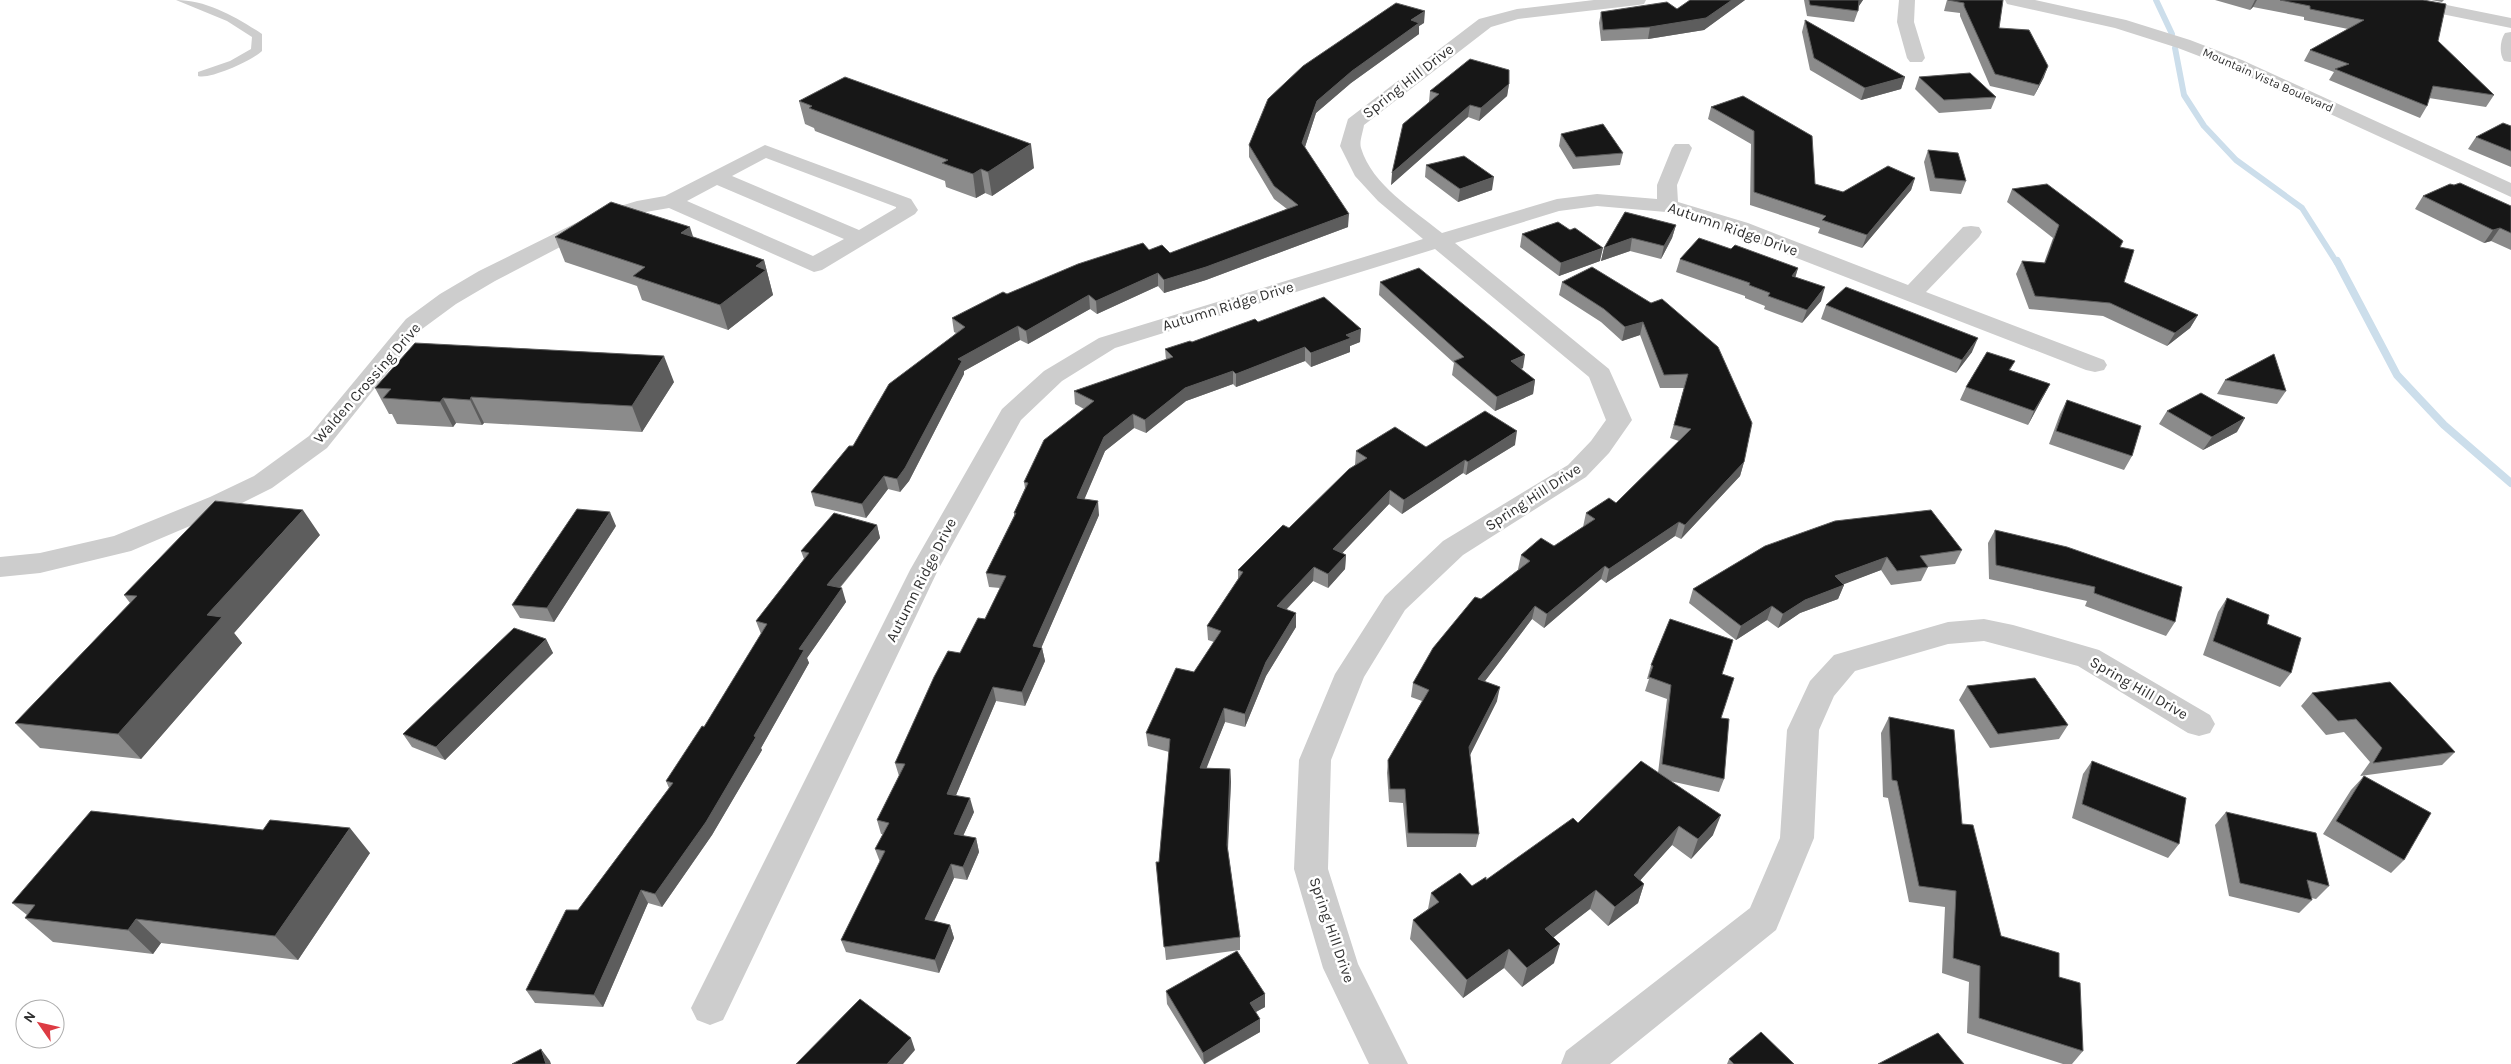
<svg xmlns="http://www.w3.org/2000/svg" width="2511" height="1064" viewBox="0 0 2511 1064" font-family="Karla,sans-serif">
<rect width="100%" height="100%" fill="#fff"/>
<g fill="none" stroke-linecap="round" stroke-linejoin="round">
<!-- stream-far1 -->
<path stroke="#ccdeeb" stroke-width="6" d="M2156,0L2172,34
M2175,48L2184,95L2204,126L2236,160L2302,208L2337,263"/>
<!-- stream -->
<path stroke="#ccdeeb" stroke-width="8" d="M2337,261L2397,375L2444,425L2511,483"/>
<!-- lane -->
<path fill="#cdcdcd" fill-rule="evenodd" d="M176,0C207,0 236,17 262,34V51C253,60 210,80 198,76V72L230,61L251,49L252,37L227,21Z"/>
<!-- street -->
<path fill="#cdcdcd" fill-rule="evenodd" d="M1594,0H1646L1644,4L1638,5L1518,19L1491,27L1364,125C1363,132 1359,142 1361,148C1372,185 1414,210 1442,233L1557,199L1597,194L1657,199V185L1672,148L1675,144H1689L1692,148L1677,185L1678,202L1748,223L1908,285L1963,227L1971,226L1979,227L1982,232L1979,237L1926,292L2104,360L2107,365L2104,370L2095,372L2086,370L1732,233L1666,212L1597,206L1559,211L1455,243L1609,369L1632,420L1609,453L1586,477L1463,555L1405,610L1364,677L1331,760L1328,869L1358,964L1408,1064H1369L1323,968L1294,869L1299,760L1335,674L1385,596L1443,541L1568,465L1591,441L1606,420L1589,377L1435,249L1115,348L1062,381L1021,420L938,570L723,1020L710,1025L697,1020L691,1008L910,570L1002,409L1044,371L1099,338L1423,239L1378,201L1355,176L1340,146L1348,119L1479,19L1517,9Z
M1899,0H1915L1914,22L1925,58L1922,62H1910L1907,58L1897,22Z
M2005,0H2035L2126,20L2190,40L2242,60L2511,183V197L2230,68L2178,48L2115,28L2007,4Z
M2389,0H2422L2511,18V28L2397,5L2391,4Z
M2511,32V62H2510L2504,61C2499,54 2500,40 2505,33Z
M765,145L911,199L918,210L915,214L822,270L814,272L669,208L640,213L608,222L495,281L456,304L422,329L327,448L272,488L230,509L131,551L40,573L0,577V557L40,553L114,536L210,497L254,476L309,436L406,319L440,294L479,271L594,214L637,201L665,196ZM766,158L896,207V208L859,230L732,176ZM717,185L844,239L813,256L687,201Z
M1984,619L2013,625L2099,650L2210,715L2215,724L2210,733L2199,736L2188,733L2078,666L1984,641L1948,644L1855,671L1834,696L1819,730L1814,838L1776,930L1610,1064H1561L1566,1051L1750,908L1780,838L1787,730L1810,681L1834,655L1948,622Z"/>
</g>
<!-- wall -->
<path fill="#8b8b8b" d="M1745,0L1704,30L1648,39L1601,41L1599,23L1601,12L1677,9Z
M1804,0H1863L1858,7V11L1854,22L1807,16Z
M1947,0H2003L1999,28L2044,77L2034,96L1990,86L1960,16V13L1944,11Z
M2215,0H2423L2438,41L2494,95L2486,107L2429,98L2427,106L2420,118L2329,80L2334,72L2304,61L2310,50L2348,29L2304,20V17L2253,7L2250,10Z
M2431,0H2444L2442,2Z
M1805,20L1905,77L1901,89L1861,100L1810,70L1802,32Z
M1424,23L1419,26V34L1351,83L1316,113L1305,147L1348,227L1206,280L1164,293L1158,286L1097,314L1090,309L1028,344L1020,340L964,371V374L909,481L900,492L888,489L866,518L815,506L811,492L956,333L954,332L952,318L1007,294L1149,250L1170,253L1287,209L1274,199L1249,157V145L1303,66Z
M1919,77L1996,97L1991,109L1939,113L1915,89Z
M1509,84L1507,96L1479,121L1468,117L1391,185L1429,102L1430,91Z
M1743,96L1815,184L1843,192L1915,178L1911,190L1862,248L1818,233L1820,228L1750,205L1751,144L1708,119L1711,107Z
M799,101L1034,168L992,196L985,193L976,198L946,187L945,181L815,131L814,128L805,124Z
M2511,126V167L2468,149L2476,137Z
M1561,134L1623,153L1620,165L1573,169L1559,146Z
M1928,150L1966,181L1961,194L1930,191L1924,162Z
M1426,165L1492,190L1458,202L1425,177Z
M2012,189L2120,247L2124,282L2198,315L2190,328L2167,346L2103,316L2029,309L2016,274L2022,261L2044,263L2053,238L2007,202Z
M2423,196L2511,206V250L2491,241L2484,243L2415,209Z
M1625,212L1676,225L1672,238L1661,259L1630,251L1601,261L1604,248Z
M1522,234L1600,261L1559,276L1520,247Z
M555,237H693L764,260L773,295L728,330L642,300L637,286L565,262Z
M1731,249L1798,268L1795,277L1821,301L1802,323L1764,309L1765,306L1745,298V296L1676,272L1680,259Z
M1380,282L1523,368L1521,369L1535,380L1533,394L1495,411L1452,375L1454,363L1379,295Z
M1562,282L1651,303L1744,462L1740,476L1681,539L1675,536L1606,583L1601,579L1544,628L1532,619L1484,682L1497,701L1470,755L1479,834L1476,847H1407L1403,803L1389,802L1387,773L1388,760L1422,701L1411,697L1413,683L1481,599L1519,569H1518L1521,555L1554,546L1583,527L1586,513L1616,503L1679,441L1670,438L1684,388H1660L1640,335L1622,341L1601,322L1559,295Z
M1826,305L1972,352L1956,373L1821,319Z
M1258,322L1360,342L1350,346V352L1311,367L1305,361L1236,387L1233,384L1186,401L1146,433L1134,428L1105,451L1084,499L1099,515L1041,648H1042L1045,661L1025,706L996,701L956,795L974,812L963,836L976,838L979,852L967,880L954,878L934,921L950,925L954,938L939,973L846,952L841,940L880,862L875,849L883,834H881L877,820L899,776L895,763L960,653L985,619L1000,588L989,587L986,573L1014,516V513L1025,488L1024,482L1084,409L1075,404L1074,391L1166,360L1165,349L1192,342Z
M2015,361L2010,370L2050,384L2028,425L1960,400L1966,387Z
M2225,380L2286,391L2277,404L2217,394Z
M674,382L642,432L484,423L482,425L456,423L453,427L397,424L392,414H389L375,388Z
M2067,400L2132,456L2124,470L2049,444L2060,414Z
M2167,411L2237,432L2203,450L2159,424Z
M1515,445L1466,475L1463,473L1402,514L1389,504L1342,553L1346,555L1345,569L1328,588L1313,581L1286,610L1296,627L1266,676L1245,727L1225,722L1206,768L1230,769L1231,782L1228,850L1240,937V950L1166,960L1156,862H1159L1169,752L1148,746L1146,733L1194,672L1214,642L1208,640L1207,626L1238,579V570L1289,528L1356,465H1355L1356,451L1426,447Z
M877,525L880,538L840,588L846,602L807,658L809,663L761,748L762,750L712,835L662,907L648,903L603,1007L535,1003L526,990L578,910L669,788L666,781L704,727L761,634L756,621L804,559L801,551Z
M616,526L554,622L520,618L512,605Z
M1995,530L2175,622L2166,636L2085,606L2087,601L1989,579L1988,543Z
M320,535L234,633L242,643L141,759L40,748L15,723L130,603L124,595Z
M1765,546L1962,550L1955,564L1928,567L1921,581L1891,585L1881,570L1843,584L1844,585L1838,599L1800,613L1778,628L1767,620L1736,640L1689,603L1693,589Z
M2227,598L2267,624L2291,673L2280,687L2203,655L2218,612Z
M546,639L553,653L445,760L412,747L403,734Z
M1651,665L1722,674L1721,718L1724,779L1719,792L1670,781L1713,835L1691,859L1672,845L1640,880L1644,884L1638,903L1608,926L1590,909L1553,937L1554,963L1522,987L1504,968L1463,998L1410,939L1413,920L1428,909L1431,893L1472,886L1486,880L1578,823L1658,773L1667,699L1645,691L1649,679H1647Z
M1967,686L2068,725L2059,739L1990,748L1959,700Z
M2312,693L2455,752L2442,765L2360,776L2370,762L2344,732L2326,735L2301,706Z
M1889,717L1962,824L2001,936L2059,977L2083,1051L2072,1064H2063L1967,1033L1969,982L1942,973L1945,907L1909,902L1888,798L1883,797L1881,733Z
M2092,761L2179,844L2168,858L2072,818L2083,774Z
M2364,776L2404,860L2391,873L2323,834L2351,790Z
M2226,812L2329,886L2316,899L2311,898L2312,900L2299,913L2229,896L2215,825Z
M370,853L298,960L161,943L153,954L53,942L25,918L27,915L12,903Z
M1166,991L1265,1007L1256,1012L1260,1032L1205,1064H1204L1167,1004Z
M1729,1059L1794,1064H1727Z"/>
<!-- shaded-wall -->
<path fill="#5d5d5d" d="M1732,0H1745L1704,30L1648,39L1650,27Z
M1859,0H1863L1855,12Z
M2255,0H2257L2253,7L2250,10Z
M1425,11L1424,23L1419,26V34L1351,83L1316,113L1302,156V143L1317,101L1411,20Z
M2048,66L2044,77L2034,96L2039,85Z
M1905,77L1901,89L1861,100L1865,88Z
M1509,84L1507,96L1479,121L1481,108Z
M1470,105L1468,117L1391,185L1392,173Z
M1031,144L1034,168L992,196L988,172Z
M981,169L985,193L976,198L973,174Z
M1494,177L1492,190L1458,202L1460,189Z
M1915,178L1911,190L1862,248L1867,235Z
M1349,214L1348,227L1206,280L1164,293V280Z
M1676,225L1672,238L1661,259L1664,246Z
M690,227L698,252L681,233Z
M2500,228L2491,241L2484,243L2493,230Z
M1632,238L1630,251L1601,261L1604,248Z
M1603,248L1600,261L1559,276L1561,263Z
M764,260L773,295L728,330L720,305L756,266Z
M1798,268L1794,282L1792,276Z
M1158,273V286L1097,314L1096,301Z
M1825,287L1821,301L1802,323L1807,310Z
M1089,295L1090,309L1028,344L1026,331Z
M2198,315L2190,328L2167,346L2175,333Z
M1643,322L1640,335L1622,341L1625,327Z
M1018,326L1020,340L964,371V374L909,481L900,492L897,479L958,359Z
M1361,329L1360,342L1350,346V352L1311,367V353L1346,335Z
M1978,338L1972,352L1956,373L1962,360Z
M1305,347V361L1236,387V374Z
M1525,355L1523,368L1509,374L1511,361Z
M664,356L674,382L642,432L632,406Z
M1233,371V384L1186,401L1146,433L1145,420L1185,388Z
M1535,380L1533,394L1495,411L1497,397Z
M2050,384L2043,397L2028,425L2034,411Z
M471,397L484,423L482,425L470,400Z
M443,398L456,423L453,427L440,402Z
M1133,414L1134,428L1105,451L1079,512L1077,498L1104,437Z
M2245,418L2237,432L2203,450L2212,437Z
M1517,431L1515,445L1466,475L1468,462Z
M1465,460L1463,473L1402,514L1404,500Z
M1744,462L1740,476L1681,539L1685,525Z
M884,476L888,489L866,518L862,504Z
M1390,490L1389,504L1333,563V549Z
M1098,501L1099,515L1036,660L1033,646Z
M303,510L320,535L234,633L242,643L141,759L118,734L207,615Z
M610,512L616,526L554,622L547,608Z
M1679,522L1675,536L1606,583L1609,569Z
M877,525L880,538L831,598L827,585Z
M1346,555L1345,569L1328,588V574Z
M1887,557L1881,570L1829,590L1835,576Z
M1605,566L1601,579L1544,628L1547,614Z
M1314,567L1313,581L1276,620L1277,606Z
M1844,585L1838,599L1800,613L1778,628L1783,614L1805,600Z
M842,588L846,602L807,658L809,663L761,748L762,750L712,835L662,907L655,894L799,649Z
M1535,606L1532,619L1476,693L1478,679Z
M1772,606L1767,620L1736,640L1741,626Z
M1296,613V627L1266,676L1245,727V714L1266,662Z
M546,639L553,653L445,760L436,747Z
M1042,648L1045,661L1025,706L1022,692Z
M993,687L996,701L951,807L947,794Z
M1500,687L1497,701L1467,761L1469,747Z
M1224,708L1225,722L1201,782L1200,768Z
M1230,769L1231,782L1227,859V845Z
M970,798L974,812L958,847L954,834Z
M1721,815L1713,835L1691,859L1698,839Z
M1679,826L1672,845L1628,894L1634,875Z
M350,828L370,853L298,960L275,936Z
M976,838L979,852L967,880L963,867Z
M951,864L954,878L929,932L925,919Z
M1644,884L1638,903L1608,926L1615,907Z
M641,890L648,903L603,1007L594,995Z
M1596,890L1590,909L1540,948L1545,929Z
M136,919L161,943L153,954L128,930Z
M950,925L954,938L939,973L935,960Z
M1560,944L1554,963L1522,987L1527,968Z
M1509,949L1504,968L1463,998L1467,980Z
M1265,994V1007L1250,1015V1003Z
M1260,1019V1032L1204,1064L1203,1053Z
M911,1038L915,1050L903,1064H887Z
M541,1049L550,1061L551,1064H546Z"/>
<!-- building -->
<path fill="#171717" stroke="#5d5d5d" d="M1690,0H1732L1706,18L1650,27L1603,30L1601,12L1667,2L1677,9Z
M1809,0H1859L1858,11L1810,5Z
M1948,0H2003L1999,28L2029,30L2048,66L2039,85L1995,74L1964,6V3Z
M2280,0H2423L2446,4L2438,41L2494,95L2433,86L2427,106L2335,69L2349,64L2310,50L2364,20L2310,9V6Z
M1396,3L1425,11L1411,20L1419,23L1352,71L1317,101L1302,143L1349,214L1206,267L1164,280L1158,273L1096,301L1089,295L1026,331L1018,326L958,359L962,361L905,468L897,479L884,476L862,504L811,492L849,446H853L889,384L965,327L952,318L1003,292L1007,294L1078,264L1143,243L1149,250L1162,245L1170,253L1298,205L1274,186L1249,145L1268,99L1303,66Z
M1805,20L1905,77L1865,88L1814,58Z
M1470,59L1509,70V84L1481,108L1470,105L1392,173L1403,124L1439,94L1430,91Z
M1970,73L1996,97L1944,100L1919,77Z
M845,77L1031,144L988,172L981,169L973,174L942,163L948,160L809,108L812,106L799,101Z
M1743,96L1812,136L1815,184L1843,192L1888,166L1915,178L1867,235L1822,220L1826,216L1754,192V131L1711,107Z
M2503,123L2511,126V151L2476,137Z
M1603,124L1623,153L1576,157L1561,134Z
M1928,150L1958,153L1966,181L1935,178Z
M1464,156L1494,177L1460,189L1426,165Z
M2460,183L2511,206V233L2500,228L2493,230L2423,196L2450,184L2454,185Z
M2047,184L2123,241L2120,247L2134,250L2124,282L2198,315L2175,333L2110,303L2035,296L2022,261L2045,263L2059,225L2012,189Z
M611,202L690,227L681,233L764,260L756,266L766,270L720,305L633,276L645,267L555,237Z
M1625,212L1676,225L1664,246L1632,238L1604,248Z
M1558,222L1570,230L1575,228L1603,248L1561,263L1522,234Z
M1699,238L1731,249L1735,245L1798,268L1792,276L1825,287L1807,310L1768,296L1770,293L1749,285L1750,283L1680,259Z
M1592,267L1651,303L1662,299L1718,347L1752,423L1744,462L1685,525L1679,522L1609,569L1605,566L1547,614L1535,606L1478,679L1500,687L1469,747L1479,834L1408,833L1405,789H1390L1388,760L1429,690L1413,683L1433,648L1475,597L1481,599L1530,561L1521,555L1541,538L1554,546L1595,519L1586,513L1609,498L1616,503L1691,429L1674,425L1688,374L1664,375L1643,322L1625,327L1604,309L1562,282Z
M1419,268L1525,355L1511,361L1535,380L1497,397L1454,361L1464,357L1380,282Z
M1846,287L1978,338L1962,360L1826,305Z
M1324,297L1361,329L1346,335L1351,338L1311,353L1305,347L1236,374L1233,371L1185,388L1145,420L1133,414L1104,437L1077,498L1098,501L1033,646L1042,648L1022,692L993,687L947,794L970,798L954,834L976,838L963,867L951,864L925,919L950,925L935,960L841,940L885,851L875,849L889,823L877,820L905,764L895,763L934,677L948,651L960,653L978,618L985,619L1006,576L986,573L1016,513H1014L1028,483L1024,482L1044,440L1094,401L1074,391L1173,357L1165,349L1190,341L1192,342L1255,319L1258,322Z
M415,343L664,356L632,406L471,397L470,400L443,398L440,402L383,398L391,389L375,388Z
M1987,352L2015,361L2009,370L2050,384L2034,411L1966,387Z
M2274,354L2286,391L2225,380Z
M2201,393L2245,418L2212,437L2167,411Z
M2067,400L2141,426L2132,456L2056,431Z
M1485,411L1517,431L1468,462L1465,460L1404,500L1390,490L1333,549L1346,555L1328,574L1314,567L1277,606L1296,613L1266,662L1245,714L1224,708L1200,768L1230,769L1227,845L1240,937L1164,947L1156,862H1159L1170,739L1146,733L1176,668L1194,672L1221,631L1207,626L1243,572L1238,570L1283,525L1289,528L1349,469L1367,458L1356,451L1395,427L1426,447Z
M215,501L303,510L207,615L222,617L118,734L15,723L137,596L124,595Z
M577,509L610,512L547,608L512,605Z
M1931,510L1962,550L1920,556L1928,567L1897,571L1887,557L1835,576L1844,585L1805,600L1783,614L1772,606L1741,626L1693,589L1765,546L1835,521Z
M834,513L877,525L827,585L842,588L799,649L804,650L754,736L756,737L706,822L655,894L641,890L594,995L526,990L566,910H578L673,783L666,781L702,726L704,727L767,624L756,621L809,553L801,551Z
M1995,530L2067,547L2182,587L2175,622L2094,593L2095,587L1996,565Z
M2227,598L2269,615L2267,624L2301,638L2291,673L2213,641Z
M1670,619L1733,640L1722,674L1734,678L1721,718L1729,719L1724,779L1662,764L1671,685L1649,677L1653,666L1651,665Z
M514,628L546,639L436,747L403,734Z
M2035,678L2068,725L1998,734L1967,686Z
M2390,682L2455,752L2373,763L2382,748L2356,719L2338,721L2312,693Z
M1889,717L1954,730L1962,824L1973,825L2001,936L2059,953V977L2080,983L2083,1051L1979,1018L1980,966L1953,958L1956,891L1919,886L1897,781L1892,780Z
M1641,761L1721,815L1698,839L1679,826L1634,875L1644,884L1615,907L1596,890L1545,929L1560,944L1527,968L1509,949L1467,980L1413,920L1439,902L1431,893L1460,873L1472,886L1486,877V880L1573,818L1578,823Z
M2092,761L2186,798L2179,844L2082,804Z
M2364,776L2431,813L2404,860L2336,821Z
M91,811L263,830L270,820L350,828L275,936L136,919L128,930L25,918L35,905L12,903Z
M2226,812L2316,833L2329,886L2307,880L2312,900L2240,883Z
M1237,951L1265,994L1250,1003L1260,1019L1203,1053L1166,991Z
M860,999L911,1038L887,1064H796Z
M1761,1032L1794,1064H1734L1729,1059Z
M1938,1033L1964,1064H1878Z
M541,1049L546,1064H512Z"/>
<g text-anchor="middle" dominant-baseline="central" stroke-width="5" stroke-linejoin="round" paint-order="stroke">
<!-- far-street labels -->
<g font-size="12" fill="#303030" stroke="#fff">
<text transform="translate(2268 80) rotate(24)">Mountain Vista Boulevard</text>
</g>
<!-- street labels -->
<g font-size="15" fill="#303030" stroke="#fff">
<text transform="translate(1408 81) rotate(-38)">Spring Hill Drive</text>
<text transform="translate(1733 229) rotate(19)">Autumn Ridge Drive</text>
<text transform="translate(1228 306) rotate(-17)">Autumn Ridge Drive</text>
<text transform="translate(367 383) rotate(-49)">Walden Crossing Drive</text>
<text transform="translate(1533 497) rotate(-33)">Spring Hill Drive</text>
<text transform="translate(921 580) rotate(-63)">Autumn Ridge Drive</text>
<text transform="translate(2139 688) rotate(30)">Spring Hill Drive</text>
<text transform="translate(1332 930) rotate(71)">Spring Hill Drive</text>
</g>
</g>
<!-- north arrow -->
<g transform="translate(40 1024) rotate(304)"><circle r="24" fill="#ffffff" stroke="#acacac"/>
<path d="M0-4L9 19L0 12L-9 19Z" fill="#dd3b43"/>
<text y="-8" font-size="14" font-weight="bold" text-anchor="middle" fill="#303030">N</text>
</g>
</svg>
